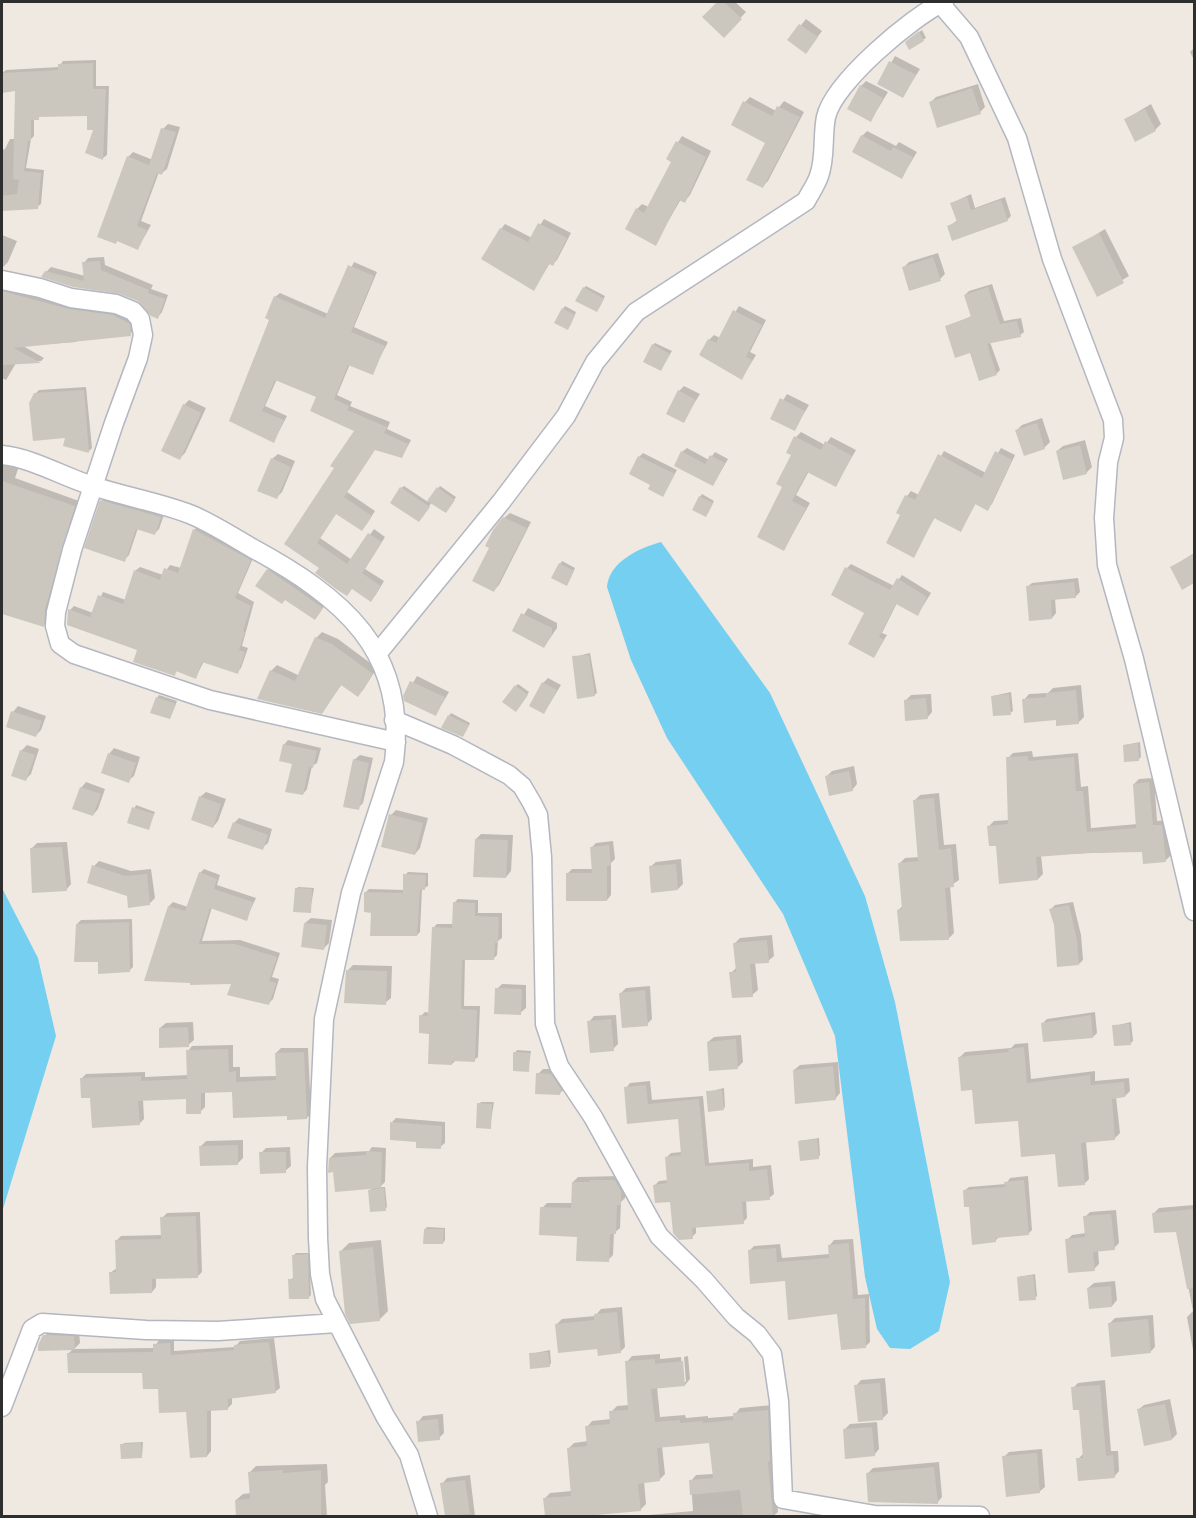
<svg xmlns="http://www.w3.org/2000/svg" width="1196" height="1518" viewBox="0 0 1196 1518" font-family="Quicksand,sans-serif">
<rect width="100%" height="100%" fill="#efe9e1"/>
<!-- water -->
<path fill="#75cff0" d="M661,542L770,693L865,896L895,1002L950,1282L939,1331L910,1349L890,1348L877,1329L865,1277L835,1036L783,914L667,738L631,660L607,587C609,562 639,548 661,542Z
M2,888L38,958L56,1036L2,1212Z"/>
<!-- shadow -->
<path fill="#0003" d="M719,2H735L746,12L723,36L704,17Z
M806,19L822,31L806,52L789,40Z
M922,30L926,38L909,48V40Z
M1194,48V60L1190,52Z
M895,56L920,69L903,96L879,84Z
M96,60V86H109L107,155L103,158L89,114L41,116L34,119V136L31,139L26,168L44,170L41,204L37,207L2,210V150L5,149L10,139H15L17,90L4,91L2,73L6,70L59,67L63,61Z
M866,81L888,92L871,120L861,86Z
M978,84L985,107L980,112L930,103L936,97Z
M750,97L776,111L784,101L804,112L768,181L763,186L767,142L745,102Z
M1151,104L1161,124L1155,130L1126,119Z
M168,124L180,127L167,169L162,173L159,172L141,221L151,225L138,248L128,157L133,152L153,160L163,129Z
M867,131L896,146L899,142L917,152L902,177L862,136Z
M682,136L711,151L690,195L685,201L681,199L655,244L637,209L642,204L649,207L673,161L668,158Z
M971,194L975,208L1005,197L1011,216L1007,220L949,226L958,220L952,203Z
M544,219L571,233L557,260L553,264L550,263L534,289L501,229L505,224L532,238Z
M1105,229L1129,276L1097,295L1074,248Z
M2,235L17,241L8,262L2,268Z
M938,253L945,274L940,279L903,268L909,262Z
M104,257L105,265L153,285L151,289L168,295L162,312L158,317L139,300L121,292L46,272L51,267L85,276L84,263L88,258Z
M354,262L377,272L354,327L388,342L372,373L350,364L337,395L352,402L350,406L390,422L387,429L411,440L402,457L375,448L347,492L375,511L366,525L337,512L320,538L352,560L374,529L385,537L365,569L384,581L375,596L353,587L286,543L336,468L356,430L318,396L277,379L265,406L287,416L274,441L231,420L271,320L275,297L280,293L328,314Z
M992,284L1004,321L1021,318L1024,332L1020,335L990,342L1000,370L996,374L947,326L972,316L965,295L969,291Z
M2,285L131,316L135,329L131,333L80,338L76,342L23,346L44,358L41,361L16,363L6,380L2,378Z
M586,286L605,296L599,308L584,288Z
M565,306L576,312L570,326L563,309Z
M739,306L766,320L750,352L756,355L742,378L709,340L714,335L720,338Z
M655,343L672,351L661,369L653,345Z
M684,386L700,394L683,421L679,391Z
M86,387L92,448L89,451L36,393L39,390Z
M787,394L809,405L794,430L772,418Z
M189,400L206,408L185,453L180,458L184,405Z
M1042,418L1050,442L1044,448L1017,430L1022,425Z
M801,432L825,445L831,437L856,450L836,485L809,471L796,495L810,503L784,549L793,455L796,437Z
M1085,440L1092,467L1086,473L1057,451L1063,446Z
M687,448L709,460L715,452L728,459L713,485L682,452Z
M1001,448L1015,455L992,504L987,509L976,503L961,530L935,517L913,556L902,514L898,512L907,496L911,491L919,495L944,451L986,473Z
M643,453L677,470L662,495L652,485L639,457Z
M278,454L295,461L282,492L277,497L272,459Z
M2,461L19,466L15,478L79,501L49,620L44,625L2,612Z
M404,486L428,502L440,486L456,497L448,509L432,502L421,518L401,488Z
M702,494L714,501L708,513L700,497Z
M107,496L165,512L159,529L154,534L138,528L129,555L124,560L102,501Z
M510,513L531,522L499,585L494,590L504,518Z
M199,526L254,556L238,593L254,602L242,646L248,648L241,668L237,672L204,661L196,677L178,670L174,674L139,649L70,610L74,606L93,613L103,592L126,600L135,571L140,567L163,575L170,565L181,568L194,530Z
M1194,553V582L1183,588L1172,567Z
M562,561L575,568L568,582L560,564Z
M851,564L894,586L902,575L931,593L918,614L897,603L882,633L887,635L874,656L866,612L847,568Z
M272,566L326,603L319,614L285,598L268,570Z
M1078,578L1080,592L1075,597L1055,598L1056,613L1052,618L1027,587L1032,583Z
M528,608L557,623V628L544,647L514,631Z
M322,632L338,639L377,668L363,690L358,695L342,684L322,712L259,698L271,671L277,665L300,676L317,637Z
M590,653L597,693L594,695L574,657Z
M417,676L449,692L436,714L405,696Z
M548,678L561,685L544,713L543,683Z
M518,684L529,692L518,708L516,686Z
M1081,685L1084,717L1078,723L1057,718L1024,700L1029,694L1048,693L1053,688Z
M1011,692L1013,711L1010,713L993,696Z
M931,694L932,712L927,718L905,701L911,695Z
M159,695L177,701L170,718L157,698Z
M18,706L46,716L41,730L36,735L13,712Z
M451,713L470,723L465,733L449,716Z
M288,740L321,748L317,763L312,766L307,789L303,794L294,763L284,745Z
M1140,742L1141,757L1139,759L1125,745Z
M27,745L39,749L31,774L26,779L21,751Z
M114,748L140,757L134,776L128,781L109,754Z
M1032,751L1033,757L1078,753L1081,787L1088,786L1091,828L1138,824L1134,784L1139,779L1154,778L1157,821L1167,820L1171,855L1166,860L1144,851L1041,855L1043,874L1038,879L998,844L989,826L994,821L1010,820L1008,758L1013,753Z
M360,755L373,758L363,803L358,808L354,760Z
M854,766L857,784L852,790L827,776L832,771Z
M86,782L105,789L98,809L93,815L81,788Z
M206,792L226,799L218,821L213,827L200,797Z
M939,793L944,845L956,844L959,880L950,886L954,933L949,938L898,910L903,906L900,863L905,858L920,857L915,800L920,795Z
M136,805L155,812L148,829L129,822Z
M396,810L428,818L420,848L415,854L391,815Z
M239,818L272,829L268,843L262,848L234,823Z
M481,834L513,835L511,871L506,877L476,839Z
M613,841L615,859L611,863V895L607,900L567,874L572,869H593L591,848L596,843Z
M67,842L71,884L66,890L32,848L37,843Z
M681,859L683,884L678,889L650,867L656,862Z
M99,861L131,871L151,869L155,898L149,904L128,895L94,866Z
M204,869L220,875L217,885L256,898L246,919L212,907L202,941L240,940L280,953L272,977L279,979L273,999L269,1003L233,982L192,984L169,906L173,902L188,907L200,873Z
M408,872L428,873V886L422,889L420,932L417,935L372,911L366,892L369,889L405,890V875Z
M298,887L314,888L310,912L296,889Z
M458,899L478,900V913H502V938L498,941L497,955L493,959L465,958L464,1006H480L478,1057L474,1060H456L452,1064L421,1016L425,1012L430,1013L433,928L437,924H454V903Z
M1073,902L1081,935L1083,960L1079,964L1055,925L1050,910L1055,905Z
M311,918L332,920L329,943L324,948L305,923Z
M132,919L133,967L129,971L99,960L77,924L81,920Z
M772,935L774,956L768,961L755,962L758,990L752,995L731,973L737,967L735,943L740,938Z
M353,965L392,966L391,998L385,1003L348,970Z
M502,984L526,985V1008L520,1013L497,989Z
M650,986L652,1019L647,1024L621,993L626,988Z
M1095,1012L1097,1033L1093,1037L1043,1023L1047,1019Z
M616,1015L618,1044L613,1049L589,1022L594,1016Z
M193,1022L194,1040L188,1045L160,1028L166,1023Z
M1131,1022L1133,1041L1131,1043L1114,1026Z
M741,1035L743,1062L738,1067L708,1042L714,1037Z
M1028,1043L1031,1079L1095,1071V1081L1129,1078L1130,1091L1125,1096L1116,1097L1120,1133L1115,1138L1086,1141L1089,1179L1084,1184L1020,1119L973,1089L960,1057L965,1052L1011,1048L1015,1044Z
M233,1045V1067H240V1077L277,1076L276,1053L281,1048H308L311,1113L307,1118L234,1090L205,1091V1107L200,1112L187,1098L143,1099L144,1119L139,1124L92,1097L81,1079L86,1074L145,1072V1077L189,1075L188,1051L192,1046Z
M517,1050L531,1051L528,1070L515,1053Z
M838,1062L840,1093L835,1099L794,1070L800,1065Z
M543,1069H556L565,1088L560,1093L538,1074Z
M650,1081L652,1100L703,1096L709,1163L753,1159V1167L771,1165L774,1194L769,1198L746,1200L747,1218L743,1222L696,1226V1233L692,1237L671,1200L655,1185L659,1181L669,1180L667,1157L671,1153L682,1152L679,1117L629,1122L626,1088L630,1083Z
M724,1088L725,1107L723,1109L708,1092Z
M481,1102H494L490,1127L479,1104Z
M396,1118L445,1122V1143L440,1147L417,1140L392,1122Z
M819,1138L820,1155L818,1158L799,1141Z
M243,1140V1158L238,1163L201,1146L206,1141Z
M290,1147L291,1166L285,1171L261,1153L266,1148Z
M372,1147L386,1148L385,1182L380,1187H385L387,1207L385,1209L370,1190L373,1187L335,1171L330,1158L335,1153L369,1151Z
M620,1176L626,1185L625,1198L621,1202L620,1228L614,1233L613,1255L608,1260L542,1208L547,1203H573V1182L578,1177Z
M1028,1176L1032,1230L1028,1234L1000,1236L995,1241L970,1205L964,1191L969,1187L1006,1184L1010,1178Z
M1194,1205V1350H1193L1187,1317L1193,1311L1177,1230L1154,1213L1159,1208Z
M1116,1210L1119,1243L1114,1248L1098,1250L1099,1264L1094,1269L1067,1240L1072,1235L1086,1233L1085,1217L1090,1212Z
M200,1212L202,1272L198,1276L156,1278V1287L152,1292L110,1273L117,1268L116,1241L121,1236L163,1235L162,1218L167,1213Z
M427,1227L445,1228V1240L443,1243L425,1229Z
M853,1239L858,1295L869,1294L870,1342L866,1346L839,1313L786,1280L749,1251L754,1246L780,1244L782,1258L830,1254V1245L834,1240Z
M381,1240L388,1311L379,1320L341,1251L349,1243Z
M296,1253H309L311,1295L309,1297L290,1280L294,1277L293,1256Z
M1035,1274L1037,1296L1035,1298L1018,1277Z
M1115,1281L1117,1300L1112,1306L1088,1288L1094,1283Z
M622,1307L625,1347L620,1352L598,1347L557,1324L562,1319L595,1316L601,1309Z
M1153,1315L1155,1347L1150,1352L1110,1323L1115,1318Z
M50,1330L79,1332L80,1343L74,1349L154,1348L159,1340L174,1339V1351L235,1347L240,1341L274,1338L280,1388L275,1392L232,1397V1404L228,1408L211,1409V1451L207,1456L187,1411L144,1371L69,1353L73,1349L45,1336Z
M550,1350L551,1363L549,1366L530,1354Z
M660,1354V1359L681,1357L683,1382H686L684,1357L688,1356L690,1379L685,1385L657,1387L660,1417L685,1415L686,1418L708,1416V1418L734,1416L740,1408L773,1405V1457L778,1512L773,1516H638L693,1511L691,1481L696,1475L714,1474L710,1442L662,1446L665,1474L659,1480L644,1481L646,1504L640,1510L582,1516H546L544,1499L550,1493L572,1491L569,1448L574,1443L588,1441L587,1427L592,1421L611,1419V1412L617,1406L629,1405L627,1362L632,1356Z
M885,1378L888,1413L883,1418L856,1386L861,1380Z
M1105,1380L1111,1451H1118L1119,1471L1114,1477L1078,1459L1084,1453L1080,1408L1073,1388L1078,1383Z
M1170,1399L1177,1434L1172,1439L1138,1410L1144,1405Z
M443,1414L444,1433L439,1438L418,1422L423,1416Z
M877,1422L879,1449L874,1455L844,1430L850,1424Z
M143,1442L142,1457L122,1445L124,1443Z
M1042,1449L1045,1487L1039,1492L1004,1457L1009,1452Z
M939,1462L942,1497L937,1503L868,1473L873,1468Z
M327,1464L328,1482L325,1485L327,1516H238L236,1500L243,1494L251,1493L249,1473L256,1466Z
M470,1475L475,1516H454L442,1484L447,1478Z"/>
<!-- building -->
<path fill="#cbc7bf" d="M717,2H724L742,19L724,38L702,17Z
M799,24L818,37L806,54L787,40Z
M919,31L924,41L909,50L905,42Z
M889,61L916,75L903,98L877,84Z
M93,63V89H106L103,160L85,153L93,130H87V116L39,117V120H31V141H28L24,171L41,173L38,209L2,211V196L17,194L19,180L13,179L15,91L2,93V73L58,70V64Z
M860,85L883,98L871,122L847,109Z
M972,88L981,114L937,128L929,102Z
M743,101L772,116L777,106L800,117L763,188L746,180L765,143L731,125Z
M1145,109L1156,131L1135,142L1124,119Z
M161,128L176,132L162,175L157,173L137,226L147,230L138,250L117,241L116,244L97,237L127,156L149,165Z
M861,135L891,151L893,147L913,157L902,179L852,152Z
M676,141L706,157L685,203L679,200L656,246L625,229L636,208L644,213L671,162L666,159Z
M967,197L971,210L1001,200L1008,221L952,241L947,226L957,222L950,203Z
M538,223L567,238L553,266L549,264L534,291L481,259L500,228L528,242Z
M1099,233L1124,283L1097,297L1072,247Z
M933,257L941,281L909,291L902,267Z
M100,261L101,270L149,290L148,293L165,299L158,319L151,316L138,301L120,294L73,287L41,277L45,271L84,281L82,262Z
M348,265L374,276L351,332L385,346L373,375L348,365L334,399L349,406L347,410L387,427L384,433L408,444L402,458L375,450L344,497L372,516L362,531L336,514L317,543L347,564L368,533L382,542L362,573L381,586L371,602L352,589L347,596L336,589L315,573L319,568L284,544L334,468L330,466L354,431L310,411L316,397L275,380L262,411L284,420L274,443L229,421L269,320L265,318L274,296L325,318Z
M583,287L604,299L597,312L575,301Z
M988,287L1000,324L1017,321L1021,337L987,344L997,375L979,381L970,353L955,358L945,326L971,317L964,295Z
M2,291L69,309L113,315L130,324L131,336L14,348L41,363L2,365Z
M562,308L575,315L568,330L554,323Z
M733,310L762,325L746,357L752,360L742,380L699,355L708,339L716,343Z
M652,344L670,354L661,371L643,362Z
M84,390L89,453L63,446L65,438L33,441L29,403L34,393Z
M678,390L696,400L684,423L666,414Z
M780,398L805,411L795,431L770,419Z
M183,404L201,413L180,460L161,451Z
M1037,423L1045,449L1024,456L1015,430Z
M794,436L821,450L825,441L852,456L836,487L807,472L792,501L806,508L784,551L757,537L782,487L776,484L791,455L786,453Z
M1080,445L1087,474L1063,480L1056,451Z
M681,451L705,464L710,455L725,463L713,486L674,466Z
M995,451L1012,460L988,511L975,504L961,532L934,518L914,558L886,543L900,515L896,513L905,495L915,500L938,454L982,478Z
M638,456L675,474L663,497L648,489L650,485L629,474Z
M271,458L291,467L277,499L257,491Z
M2,481L75,506L45,609L44,627L2,614Z
M400,487L430,507L419,522L390,503Z
M437,487L455,500L446,513L427,501Z
M699,496L713,503L706,517L692,510Z
M100,500L161,517L155,535L136,529L125,562L84,548Z
M503,517L527,528L494,592L472,581L489,548L485,546L493,530Z
M193,529L251,560L235,598L251,606L243,631L245,632L239,650L245,652L238,674L202,662L196,679L176,671L175,676L133,662L137,650L67,625L68,609L90,617L98,595L123,604L134,570L160,580L164,568L178,573Z
M1194,554V583L1182,590L1170,567Z
M559,563L574,571L567,586L551,578Z
M845,567L890,590L897,578L927,597L918,616L896,604L879,637L884,640L874,658L848,644L864,613L831,595Z
M267,569L323,608L315,620L285,600L282,604L255,586Z
M1074,582L1076,598L1051,600L1052,619L1029,621L1026,586Z
M521,613L552,628V634L544,648L512,631Z
M315,637L332,644L373,674L358,697L341,685L322,714L257,699L270,670L295,681Z
M589,655L595,696L577,699L572,656Z
M410,681L445,697L436,716L404,701L403,696Z
M542,682L557,690L544,714L529,706Z
M515,685L528,695L516,712L502,702Z
M1076,690L1079,724L1056,726V720L1024,723L1022,699L1046,697V693Z
M1009,694L1011,715L993,716L991,696Z
M156,697L176,704L170,719L150,713Z
M926,698L928,719L905,721L904,700Z
M11,711L42,721L36,737L6,727Z
M448,715L469,725L463,737L441,728Z
M1138,743L1139,761L1124,762L1123,745Z
M283,744L317,751L313,768L309,767L303,795L285,792L292,764L279,761Z
M20,750L35,755L26,781L11,776Z
M108,753L136,763L129,783L101,773Z
M1028,756V761L1074,757L1076,791H1083L1087,832L1136,828L1133,784L1149,782L1153,825H1162L1166,862L1143,864L1142,852L1087,853L1036,857L1038,880L999,884L996,846H989L987,826L1008,824L1006,757Z
M353,759L369,763L359,810L343,807Z
M849,771L853,791L829,796L825,776Z
M80,787L101,794L93,816L72,809Z
M199,796L221,804L213,828L191,820Z
M934,798L939,850L951,848L954,887L945,888L949,940L900,941L897,910L902,909L898,863L918,861L913,800Z
M132,807L154,814L149,830L127,823Z
M389,814L423,823L415,855L381,847Z
M233,822L268,835L263,850L227,838Z
M475,839L508,840L506,878L473,877Z
M609,845L611,865L607,866V901H566V873H592L590,847Z
M62,847L67,891L32,893L30,848Z
M676,864L678,890L651,893L649,866Z
M92,865L125,876L147,874L150,905L128,908L127,896L87,883Z
M199,872L217,879L214,889L253,902L247,921L210,908L199,944H235L277,957L269,981L276,983L269,1005L227,995L231,984L190,985V983L144,981L168,906L185,911Z
M403,874L426,875L425,890H420L417,936H370L371,913L364,912V892L403,893Z
M295,888L312,889L311,913L293,912Z
M453,902L475,903V916L499,917L498,943H495L494,960H462L461,1009L477,1010L475,1062L452,1061V1065L428,1064L429,1034L419,1033V1015L428,1016L432,927L452,928Z
M1069,905L1077,940L1079,965L1057,967L1054,925L1049,909Z
M129,922L130,972L98,974V962H74L76,924Z
M304,923L327,925L324,950L301,947Z
M767,940L769,963L750,964L753,997L732,998L729,972H736L733,943Z
M346,970L387,971L386,1005L344,1003Z
M495,988L522,989L521,1015L494,1014Z
M645,990L648,1026L622,1028L619,993Z
M1091,1015L1093,1038L1043,1042L1041,1023Z
M611,1019L614,1051L590,1053L587,1021Z
M1129,1024L1131,1045L1114,1046L1112,1025Z
M188,1027L189,1047L159,1048V1028Z
M736,1039L738,1069L709,1071L707,1042Z
M1024,1047L1027,1083L1090,1075L1091,1085L1124,1082L1125,1097L1112,1099L1115,1140L1081,1143L1085,1185L1058,1187L1055,1154L1021,1157L1018,1121L975,1124L972,1090L961,1091L958,1057L1009,1052L1008,1049Z
M228,1049L229,1072L236,1071V1082L276,1080L275,1053L304,1052L307,1119L287,1120V1116L233,1118L232,1092L201,1093V1114H186V1099L138,1101L140,1125L92,1128L90,1098H81L80,1078L141,1076V1081L187,1079L186,1050Z
M513,1052L530,1053L529,1072L513,1071Z
M833,1066L836,1100L795,1104L793,1070Z
M536,1073L551,1074L561,1089L560,1095L535,1094Z
M646,1085L648,1104L699,1099L705,1166L749,1163V1171L767,1169L770,1200L742,1202L744,1224L692,1228L693,1239L679,1240L673,1233L670,1202L655,1203L653,1185L667,1183L665,1157L681,1155L678,1119L627,1124L624,1087Z
M722,1090L724,1110L708,1112L706,1091Z
M477,1103L492,1104L491,1129L476,1128Z
M390,1122L442,1126L441,1149L416,1148V1142L390,1140Z
M817,1139L819,1159L800,1161L798,1141Z
M238,1145V1165L200,1166L199,1146Z
M366,1151L382,1152L381,1188L335,1192L333,1172L328,1173L329,1158L366,1155Z
M259,1152H286V1173L260,1174Z
M590,1180H615L621,1191V1205H617L616,1234H610L609,1262L576,1261L577,1237L539,1235L540,1207L571,1208L572,1182H590Z
M1024,1180L1029,1235L996,1238V1242L972,1245L969,1207H964L963,1190L1005,1187L1004,1182Z
M384,1188L386,1211L370,1212L368,1190Z
M1194,1209V1288L1187,1289L1176,1232L1154,1233L1152,1213Z
M1111,1214L1115,1250L1093,1252L1095,1271L1068,1273L1065,1239L1085,1237L1083,1216Z
M196,1216L198,1278L152,1279V1293L110,1294L109,1272H116L115,1240L161,1239L160,1217Z
M424,1229H444L443,1244H423Z
M849,1243L853,1299L865,1298L866,1348L841,1350L837,1314L788,1320L785,1281L750,1284L748,1250L776,1248L777,1262L829,1258L828,1245Z
M373,1247L380,1321L350,1324L345,1314L339,1251Z
M308,1254L309,1299H289L288,1279H293L292,1255Z
M1033,1275L1036,1300L1019,1301L1017,1277Z
M1111,1286L1112,1307L1089,1309L1087,1288Z
M617,1312L621,1353L598,1356L597,1349L558,1353L555,1324L594,1320V1314Z
M1148,1319L1151,1353L1111,1357L1108,1323Z
M43,1335L74,1336L75,1350L38,1351V1345Z
M269,1342L276,1393L228,1399V1410L207,1411V1457L190,1458L186,1412L159,1413L158,1389H143L142,1373H68L67,1353L153,1352V1344L170,1343L171,1355L234,1350V1345Z
M548,1352L550,1367L530,1369L529,1353Z
M655,1359V1364L683,1361L685,1386L651,1389L655,1422L680,1420V1423L703,1421V1423L733,1420V1413L768,1410L770,1461L768,1462L773,1516H743L740,1490L690,1495L689,1480L713,1478L709,1443L657,1448L660,1481L638,1484L641,1511L585,1516H545L543,1498L571,1496L567,1448L587,1446L585,1426L610,1424L609,1411L628,1410L625,1361Z
M880,1383L883,1420L858,1422L854,1385Z
M1100,1385L1106,1456L1113,1455L1115,1478L1078,1481L1076,1458H1083L1079,1410H1073L1071,1387Z
M1165,1404L1172,1440L1144,1446L1137,1409Z
M438,1419L440,1440L418,1442L416,1421Z
M872,1427L875,1456L845,1459L843,1429Z
M141,1443L142,1458L121,1459L120,1444Z
M1037,1453L1040,1493L1006,1497L1002,1456Z
M934,1467L938,1504L868,1502L866,1473Z
M283,1470V1473L321,1470V1516H236L235,1500L250,1499L248,1472Z
M465,1480L470,1514L445,1516L440,1483Z"/>
<g fill="none" stroke-linecap="round" stroke-linejoin="round">
<defs>
<path id="minor" d="M943,2L945,9L969,37L1017,138L1052,259L1113,420L1114,438L1108,462L1104,518L1107,565L1134,659L1194,911
M2,280L40,288L71,298L116,304L133,311L140,319L143,335L138,358L114,423L72,550L56,612L55,626L60,644L74,654L210,700L396,742
M2,455C33,458 65,478 96,487C127,497 162,503 192,515C213,524 233,537 252,548C342,597 408,650 394,762L351,893L324,1019L317,1167L318,1238L320,1274L325,1299L385,1416L409,1455L428,1516
M377,654L501,502L566,416L595,362L636,312L806,201C810,193 816,185 819,176C826,157 822,136 826,117C834,82 911,18 943,2
M394,720L453,745L509,775L522,786L532,803L538,815L542,857L545,1024L559,1066L593,1117L659,1236L704,1280L736,1317L757,1334L772,1354L779,1401L783,1499L875,1515L980,1516
M2,1407L32,1329L42,1323L146,1330L218,1331L337,1323"/>
</defs>
<!-- minor casing -->
<use href="#minor" stroke="#b4b7c1" stroke-width="21"/>
<!-- minor -->
<use href="#minor" stroke="#fff" stroke-width="18"/>
</g>
<!-- border -->
<rect width="1196" height="1518" fill="none" stroke="#2e2e2e" stroke-width="6"/>
</svg>
